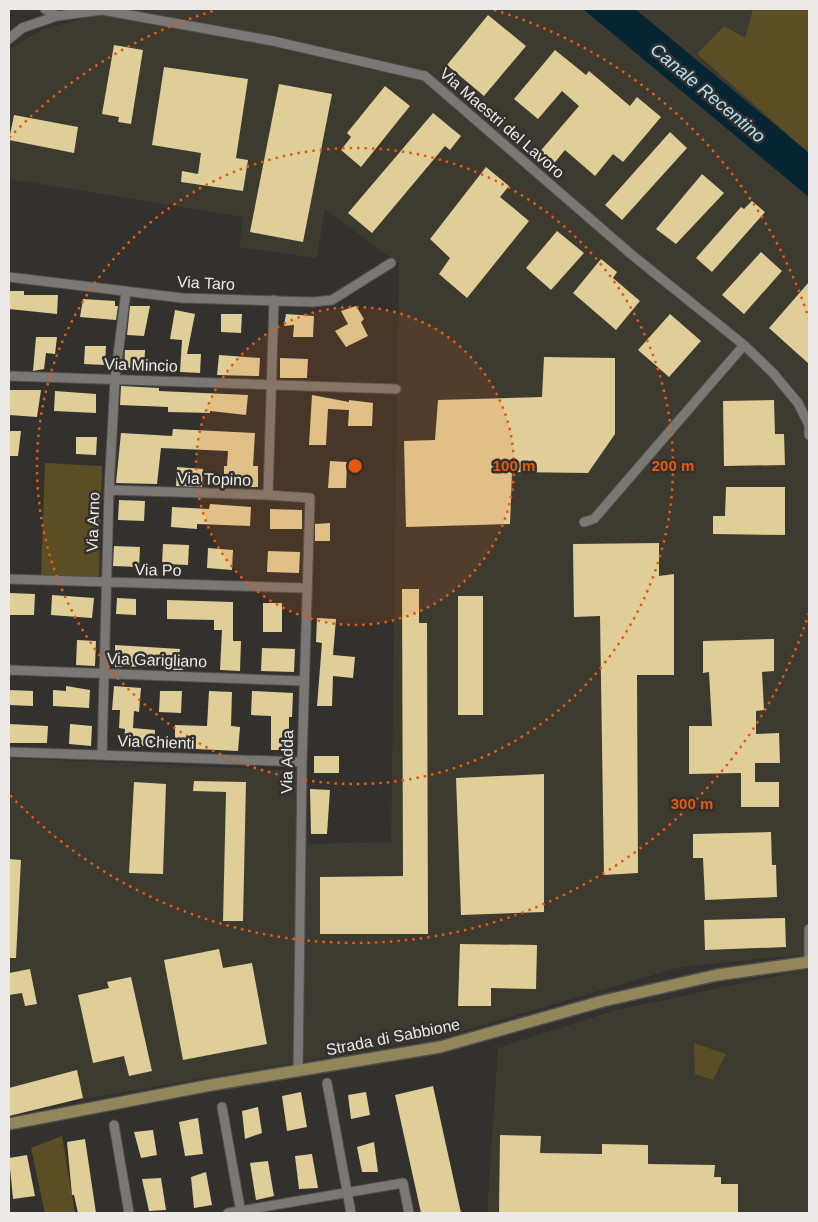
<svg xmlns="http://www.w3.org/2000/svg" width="818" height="1222" viewBox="0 0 818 1222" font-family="Arial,sans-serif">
<rect width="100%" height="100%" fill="#33312e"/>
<!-- built -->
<path fill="#3d3a30" d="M107,9H809V954L681,967L441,1037L9,1112V758L307,771V844L391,842L399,264L325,209L317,258L239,247L243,217L9,179V49L43,29L109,12Z
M799,971H809V1213H487L498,1048L616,1010Z"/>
<!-- green -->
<path fill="#5b4e24" d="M753,9H809V153L697,54L724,26L745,38Z
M45,463L102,466L99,579L41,576Z
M694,1043L726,1054L713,1080L695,1074Z
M62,1136L75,1213H45L31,1148Z"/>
<!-- water -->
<path fill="#062532" d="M583,9H635L809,153V197Z"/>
<!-- building -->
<path fill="#e0ce98" d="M488,15L526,46L484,96L447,65Z
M114,45L143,50L131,124L118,122L119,117L102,114Z
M555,50L586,75L589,71L630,106L637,97L661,117L623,162L613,154L595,176L565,150L551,167L537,155L579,106L562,91L538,119L514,99Z
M164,67L248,79L236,158L248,160L243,191L181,182L182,171L198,174L201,153L152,145Z
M279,84L332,94L303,242L250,232Z
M385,86L410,106L361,167L341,150L351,137L347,133Z
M433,113L461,136L450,150L445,146L372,233L348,213Z
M14,115L78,127L74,153L9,140Z
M670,132L687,148L622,220L605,205Z
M486,167L509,186L500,197L529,221L467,298L439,274L450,258L430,239Z
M702,174L724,193L676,244L656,229Z
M752,201L765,212L712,272L696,258L741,207L744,209Z
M557,231L584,253L551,290L526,268Z
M761,252L782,271L744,314L722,295Z
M601,259L617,272L613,278L640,301L616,330L573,293Z
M809,282V364L769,328Z
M9,291H24V295H58L57,314L9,309Z
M83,299L115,301V306H118L116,320L80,317Z
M130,306H150L144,336L127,335Z
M356,306L364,319L361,322L368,336L346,347L335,331L348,324L341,311Z
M175,310L195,314L187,354H201L200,373L180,372L182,340L170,339Z
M221,314H242L241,333L221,332Z
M286,314L314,316L313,337H293L294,325L284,326Z
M670,314L701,341L669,377L638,350Z
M36,337H57L55,354L46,353L44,369L33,371Z
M85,346H106L105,365L84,364Z
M125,350H145L144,369L124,368Z
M219,355L260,358L259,376L217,375Z
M544,357L615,358V434L588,473L512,472L510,524L406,527L404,441L435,440L438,400L542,397Z
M280,358L308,359L307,378H280Z
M121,386L159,388V391L248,395L246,415L210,411V413L168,412V407L120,405Z
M9,390H41L37,417L9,415Z
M55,391L96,394V413L54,411Z
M312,395L349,402V400L373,403L372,426H348L349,410L328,409L326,445H309Z
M774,400L775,434H784L785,465L724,466L723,401Z
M173,429L255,433L253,466H258V487H224V466H227L228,451L161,448L157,484L116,483L121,433L172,436Z
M9,431H21L18,456H9Z
M76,437H97L96,455L76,454Z
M330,461L347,462L346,488H328Z
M177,467L203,469L202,487L176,486Z
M726,487H785V535L713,534V516H725Z
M119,500L145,501L144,521L118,520Z
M210,504L251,507L250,526L197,524V529L171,527L172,507L209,509Z
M270,509L302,510V529H270Z
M330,523V541H315V524Z
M659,543V576L674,574V675H637L638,873L604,875L600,616L574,617L573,544Z
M163,544L189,545L188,565L162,564Z
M114,546L140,547L139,567L113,566Z
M208,548L233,550L232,570L207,568Z
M268,551L300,552L299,573L267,572Z
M402,589H419V623H427L428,934H320V877L403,876Z
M9,593L35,594L34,615H9Z
M52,595L94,598L92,618L51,615Z
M458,596H483V715H458Z
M117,598L136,599V615L116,614Z
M167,600L233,602V641H241L240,671L220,670L222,630H214V620L167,619Z
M263,603H282V632H263Z
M317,618L336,619L333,655L355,657L353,678L333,676L332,706H317L322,643L316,642Z
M774,639V671L762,672L764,710L756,711V734L779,733L780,763H755V782H779V807H741V773L689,774V726H712L709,672L703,673V641Z
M77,640L96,641L95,666L76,665Z
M115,645L180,649L179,656H183V670H168V666L115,667Z
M262,648L295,649L294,672L261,671Z
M66,686L90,690L89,708L53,706V690L66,691Z
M114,686L141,688L139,712L134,711L133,728L155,730L154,746L124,745L125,729L119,728L120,710H112Z
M9,690L33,691V706L9,705Z
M160,691H182L181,713L159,712Z
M209,691L232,692L231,726L240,727L238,751L175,748V725L207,726Z
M252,691L293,693L292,717H289V750H271V716L251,715Z
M9,724L48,726L47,743H9Z
M70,724L92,726L91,746L69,744Z
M314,756H339V773H314Z
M544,774V912L461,915L456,778Z
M194,781L246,782L243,921H223L226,792L193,791Z
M134,782L166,784L163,874L129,873Z
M310,789L330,790L327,834H311Z
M771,832L772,865H776L777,897L705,900L703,858H693V834Z
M9,859L21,860L16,958H9Z
M785,918L786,947L705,950L704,920Z
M460,944L537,945L536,989L491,988V1006H458Z
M219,949L223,968L252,963L267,1044L183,1060L164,960Z
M30,969L37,1004L25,1006L22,993L9,995V973Z
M131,977L152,1071L129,1076L124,1056L93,1063L78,995L109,988L107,982Z
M77,1070L83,1098L9,1116V1088Z
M433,1086L461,1213H421L395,1095Z
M301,1092L307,1127L287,1131L282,1096Z
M366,1092L370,1115L351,1119L348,1095Z
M258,1107L262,1133L245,1139L242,1111Z
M198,1118L203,1154L185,1156L179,1122Z
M153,1130L157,1155L141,1158L134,1132Z
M500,1135L541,1136L540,1153L602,1154V1144L648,1145V1164L715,1165L714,1177H721V1184H738V1213H499Z
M85,1139L96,1213H78L74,1195H72L67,1142Z
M374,1142L378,1172H362L357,1147Z
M312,1154L318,1188L299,1189L295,1156Z
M27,1155L35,1196L13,1199L9,1158Z
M268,1161L274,1196L256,1200L250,1163Z
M206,1172L212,1205L194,1208L191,1177Z
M161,1178L166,1210L149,1211L142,1179Z"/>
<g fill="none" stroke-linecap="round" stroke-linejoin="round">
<defs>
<path id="street" d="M45,9L57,16
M9,39L22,28L57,16L102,10L273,41L425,76L632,255L744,345L773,373L798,403L809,425V435
M9,277L182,298L313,302L332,300L391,263
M9,376L396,389
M109,490L268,495L274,300
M268,495L310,498L302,762L298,1071
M584,522L594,519L744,345
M9,579L306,588
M9,670L304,681
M9,752L302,762
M102,755L109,490L115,379L126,291
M809,962V929
M327,1083L351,1213
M222,1107L241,1213
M114,1125L129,1213
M228,1213L403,1183L409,1213"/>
<path id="secondary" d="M9,1124L211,1085L440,1047L603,1001L717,975L809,962"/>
</defs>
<!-- street casing -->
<use href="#street" stroke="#504f4d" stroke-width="11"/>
<!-- secondary casing -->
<use href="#secondary" stroke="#504f4d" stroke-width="14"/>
<!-- street -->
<use href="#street" stroke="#7a7874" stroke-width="9"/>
<!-- secondary -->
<use href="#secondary" stroke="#92865a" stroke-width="11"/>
</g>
<!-- distance rings -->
<circle cx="355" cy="466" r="159" fill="#e8590c" fill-opacity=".12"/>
<g fill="none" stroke="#e8590c" stroke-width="2.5" stroke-dasharray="2.5 5">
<circle cx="355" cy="466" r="159"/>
<circle cx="355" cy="466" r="318"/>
<path d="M809 613A477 477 0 0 1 9 794M9 138A477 477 0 0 1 216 10M494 10A477 477 0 0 1 809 319"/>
</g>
<g text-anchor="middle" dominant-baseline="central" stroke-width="5" stroke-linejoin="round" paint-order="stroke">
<!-- street labels -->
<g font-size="16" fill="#ebeae8" stroke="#33312e">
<text transform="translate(502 123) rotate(41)">Via Maestri del Lavoro</text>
<text transform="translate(206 283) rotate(3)">Via Taro</text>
<text transform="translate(141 365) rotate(2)">Via Mincio</text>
<text transform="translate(214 479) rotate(2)">Via Topino</text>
<text transform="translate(93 522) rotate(-88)">Via Arno</text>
<text transform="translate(158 570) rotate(1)">Via Po</text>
<text transform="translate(157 660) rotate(2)">Via Garigliano</text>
<text transform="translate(156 742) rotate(2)">Via Chienti</text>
<text transform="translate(287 762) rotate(-89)">Via Adda</text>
<text transform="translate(393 1037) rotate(-11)">Strada di Sabbione</text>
</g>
<!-- water labels -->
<g font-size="18" font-style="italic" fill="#b2e4fc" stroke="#33312e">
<text transform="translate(708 93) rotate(40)">Canale Recentino</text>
</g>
</g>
<circle cx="355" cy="466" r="8" fill="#e8590c" stroke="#33312e" stroke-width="2.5"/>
<g font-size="15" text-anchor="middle" font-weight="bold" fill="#e8590c" stroke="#33312e" stroke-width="5" stroke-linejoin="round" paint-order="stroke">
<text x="514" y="471">100 m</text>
<text x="673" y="471">200 m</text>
<text x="692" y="809">300 m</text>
</g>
<!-- border -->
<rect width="818" height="1222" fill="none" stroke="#ebeae8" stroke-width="20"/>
</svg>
